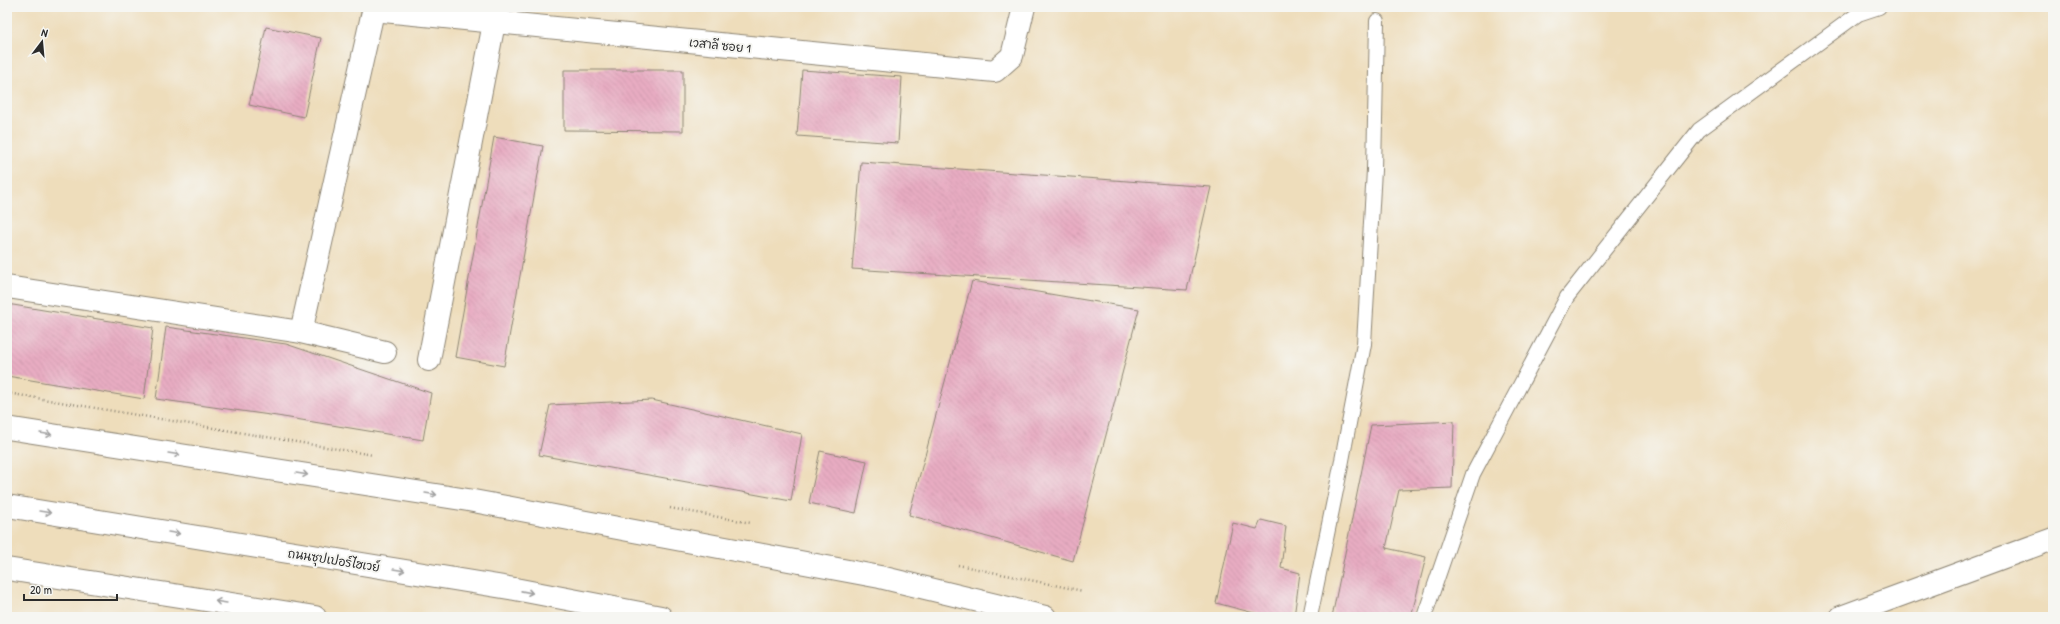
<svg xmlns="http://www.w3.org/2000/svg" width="2060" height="624" viewBox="0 0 2060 624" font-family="'Patrick Hand','Playpen Sans Thai',sans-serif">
<defs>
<pattern id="building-back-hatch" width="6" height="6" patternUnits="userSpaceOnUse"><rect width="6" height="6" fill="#e8acc2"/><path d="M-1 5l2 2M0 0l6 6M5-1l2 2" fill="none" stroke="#c794a7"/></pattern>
</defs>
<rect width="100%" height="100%" fill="#f6f6f2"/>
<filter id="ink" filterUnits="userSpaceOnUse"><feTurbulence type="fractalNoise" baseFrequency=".025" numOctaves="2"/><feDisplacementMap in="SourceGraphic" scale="8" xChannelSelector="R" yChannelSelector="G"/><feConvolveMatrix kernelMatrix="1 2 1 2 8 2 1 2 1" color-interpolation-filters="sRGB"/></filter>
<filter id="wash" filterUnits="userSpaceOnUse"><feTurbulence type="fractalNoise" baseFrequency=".012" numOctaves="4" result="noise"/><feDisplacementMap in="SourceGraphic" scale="16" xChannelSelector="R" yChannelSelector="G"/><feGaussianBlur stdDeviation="0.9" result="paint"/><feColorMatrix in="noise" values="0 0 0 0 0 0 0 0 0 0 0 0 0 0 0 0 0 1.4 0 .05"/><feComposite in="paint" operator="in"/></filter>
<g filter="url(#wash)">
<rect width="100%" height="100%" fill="#edb"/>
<g id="blocks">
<!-- building -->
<path fill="url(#building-back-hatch)" d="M266,27L321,38L304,117L249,105Z
M564,70H683V131L564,130Z
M802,70L902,77L898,143L797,136Z
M494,137L543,146L504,366L455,357Z
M861,162L1211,187L1187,290L852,269Z
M972,281L1139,309L1073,561L909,515Z
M7,304L153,328L144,399L7,376Z
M166,327L286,344L431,393L423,440L277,416L156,399Z
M652,400L802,434L791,501L539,455L550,405Z
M1454,421L1452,488L1399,490L1386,548L1426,557L1411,617H1332L1371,425Z
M820,451L867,461L856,513L809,503Z
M1261,520L1286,526L1281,568L1300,573L1294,617H1269L1216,603L1233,523L1257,529Z"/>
</g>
</g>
<g filter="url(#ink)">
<use href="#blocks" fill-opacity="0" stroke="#8c8473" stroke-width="1"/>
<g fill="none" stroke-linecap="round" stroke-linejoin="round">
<defs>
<path id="lane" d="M1310,617L1340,471L1364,344L1374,170L1377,21
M1424,617L1473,474L1567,297L1699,130L1858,14L1879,7"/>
<path id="street" d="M373,10L995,71L1012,56L1024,7
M7,287L301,332L374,7
M301,332L385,352
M429,360L494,23
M1841,617L2053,539"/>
<path id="secondary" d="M7,428L468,500L880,577L1045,617"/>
<path id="highway" d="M7,506L515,589L661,617
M7,569L315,617"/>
</defs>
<!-- lane casing -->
<use href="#lane" stroke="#8c8473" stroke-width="16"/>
<!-- street casing -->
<use href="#street" stroke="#8c8473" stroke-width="24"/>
<!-- secondary casing -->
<use href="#secondary" stroke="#8c8473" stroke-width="24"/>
<!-- highway casing -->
<use href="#highway" stroke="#8c8473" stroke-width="24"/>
<!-- path -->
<path stroke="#8c8473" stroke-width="2.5" stroke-dasharray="1 3" stroke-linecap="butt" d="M7,393L373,455
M670,508L751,523
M958,565L1083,591"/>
<!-- lane -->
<use href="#lane" stroke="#fff" stroke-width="14"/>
<!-- street -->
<use href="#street" stroke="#fff" stroke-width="22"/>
<!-- secondary -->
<use href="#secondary" stroke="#fff" stroke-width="22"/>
<!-- highway -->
<use href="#highway" stroke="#fff" stroke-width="22"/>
</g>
<!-- one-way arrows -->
<defs><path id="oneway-shaft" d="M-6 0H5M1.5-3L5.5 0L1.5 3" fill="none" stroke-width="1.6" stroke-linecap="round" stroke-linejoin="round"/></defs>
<g stroke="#a0a0a0">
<use href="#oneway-shaft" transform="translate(46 434) rotate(9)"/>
<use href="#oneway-shaft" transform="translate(174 454) rotate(9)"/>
<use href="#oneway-shaft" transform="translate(302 474) rotate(9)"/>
<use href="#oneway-shaft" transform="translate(431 494) rotate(9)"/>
<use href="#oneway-shaft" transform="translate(45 512) rotate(9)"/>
<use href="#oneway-shaft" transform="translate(174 533) rotate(9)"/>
<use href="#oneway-shaft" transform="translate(399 570) rotate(9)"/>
<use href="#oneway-shaft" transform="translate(527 592) rotate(11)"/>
<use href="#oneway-shaft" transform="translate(221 602) rotate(-171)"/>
</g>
</g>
<g text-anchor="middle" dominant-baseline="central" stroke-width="4" stroke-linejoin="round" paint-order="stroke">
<!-- street labels -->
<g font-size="12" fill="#2b2b2b" stroke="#f6f6f2">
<text transform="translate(720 45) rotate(6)">เวสาลี ซอย 1</text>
<text transform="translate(334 560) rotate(9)">ถนนซุปเปอร์ไฮเวย์</text>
</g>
</g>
<!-- margin -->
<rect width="2060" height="624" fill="none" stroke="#f6f6f2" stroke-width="24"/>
<!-- north arrow -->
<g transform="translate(42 42) rotate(16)" stroke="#f6f6f2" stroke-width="3" paint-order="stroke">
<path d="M0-3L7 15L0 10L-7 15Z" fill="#2b2b2b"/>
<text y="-6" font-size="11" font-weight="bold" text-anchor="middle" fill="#2b2b2b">N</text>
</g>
<!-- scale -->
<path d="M24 594v6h93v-6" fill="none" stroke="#2b2b2b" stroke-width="2"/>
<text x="30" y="594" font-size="12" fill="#2b2b2b" stroke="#f6f6f2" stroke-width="3" paint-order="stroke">20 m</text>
</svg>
